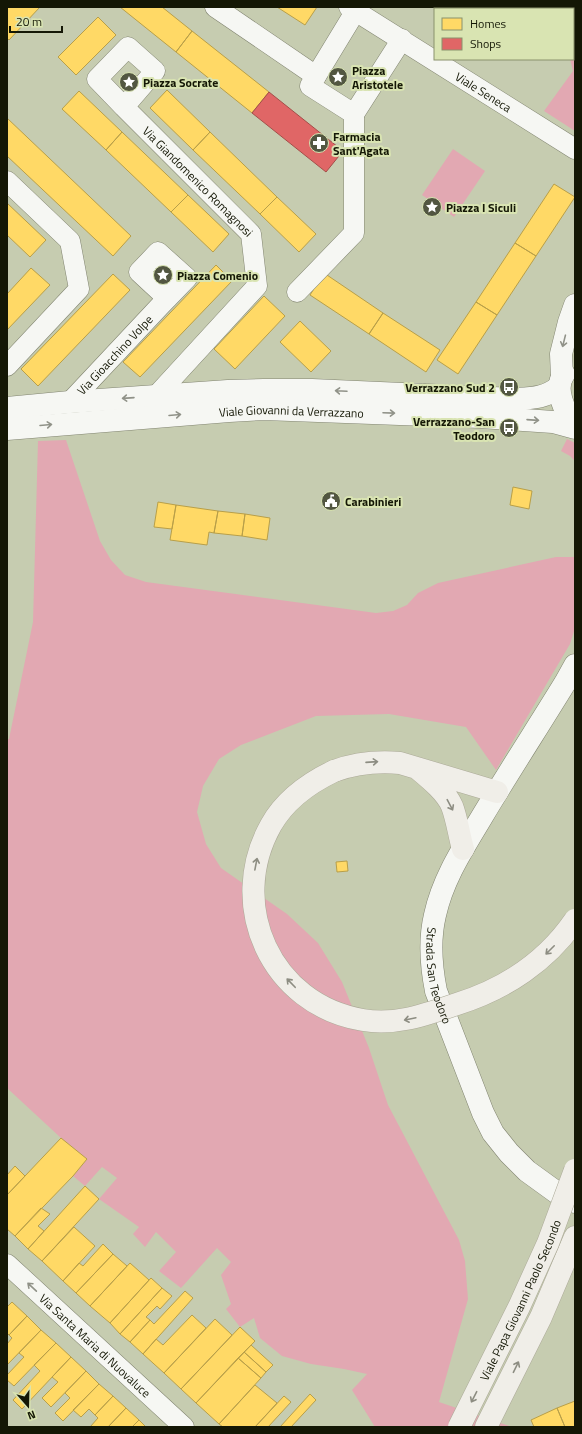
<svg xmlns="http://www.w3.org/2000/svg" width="582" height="1434" viewBox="0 0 582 1434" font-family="'Titillium Web',sans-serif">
<rect width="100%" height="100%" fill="#c6ccb0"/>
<!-- green -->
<path fill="#e2a8b2" d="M557,7H575V131L544,111L573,71L570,59H573V9H557Z
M453,149L485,171L454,217L422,195Z
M567,439L575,443V461L570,456L561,451Z
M66,440L100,541L111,560L125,575L146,582L376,613L393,611L407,605L418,593L438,583L556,557H575V628L570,644L496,770L466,727L389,714L316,716L241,745L219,759L203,786L197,812L206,844L221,868L287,914L318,943L342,982L369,1048L388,1105L459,1240L465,1261L468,1299L439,1402L512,1427H375L352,1390L367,1374L344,1369L311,1364L282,1356L260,1338L254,1318L240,1327L226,1309L231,1304L221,1275L231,1262L217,1248L181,1288L159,1271L176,1252L156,1232L145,1247L133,1234L139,1227L99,1199L117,1178L102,1167L85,1186L73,1176L87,1159L61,1138L7,1088V739H9L33,622L38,441Z"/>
<!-- homes -->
<path fill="#ffd966" stroke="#b89f49" d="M9,7H40L9,40L7,38V9Z
M120,7H162L192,31L176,52Z
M277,7H317L305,25Z
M98,17L116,35L76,75L58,57Z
M192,31L269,92L252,113L176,52Z
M167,90L210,132L193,150L150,108Z
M79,91L122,132L106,150L62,109Z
M7,118L131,236L113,256L7,156Z
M122,132L188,195L171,212L106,150Z
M210,132L277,197L260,214L193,150Z
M554,184L575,197L536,256L515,243Z
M188,195L229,234L213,252L171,212Z
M277,197L316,234L299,252L260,214Z
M7,203L46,240L30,257L7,235Z
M515,243L536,256L497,315L476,302Z
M216,265L232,281L140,377L123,362Z
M31,268L50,285L7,330V294Z
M324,273L383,313L369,334L310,295Z
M113,274L130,290L38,386L21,369Z
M264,296L285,316L235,369L214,349Z
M476,302L497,315L458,374L437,360Z
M383,313L440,350L426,372L369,334Z
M300,321L331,351L311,372L280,342Z
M513,487L532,491L529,509L510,505Z
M158,502L176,505L172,529L154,527Z
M176,505L218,511L214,533L209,532L207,545L170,540Z
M218,511L245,514L242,536L214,533Z
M245,514L270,518L267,540L242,536Z
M347,861L348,871L337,872L336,862Z
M61,1138L87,1159L73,1176L15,1236L7,1229V1195Z
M15,1166L25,1176L7,1195V1175Z
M85,1186L99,1199L42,1261L28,1249Z
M41,1208L50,1214L38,1226L44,1231L28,1249L15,1236Z
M74,1227L95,1246L63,1281L42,1261Z
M103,1244L113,1254L76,1293L63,1281L79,1263L83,1266Z
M113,1254L127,1266L90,1306L76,1293Z
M130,1263L149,1280L110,1323L90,1306Z
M151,1278L162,1288L120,1334L110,1323Z
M162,1288L172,1296L160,1309L157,1306L146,1317L150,1320L130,1342L120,1334Z
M185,1291L193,1298L143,1354L130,1342L150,1320L154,1324Z
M12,1302L27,1316L9,1335L7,1333V1307Z
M192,1315L206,1328L164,1373L143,1354L156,1339L163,1345Z
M27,1316L41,1330L7,1365V1344L12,1338L9,1335Z
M215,1319L232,1335L181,1389L164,1373Z
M240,1327L255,1341L196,1403L181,1389Z
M41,1330L56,1343L14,1386L7,1380V1375L24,1357L19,1353Z
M56,1343L71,1357L22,1409L13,1400L40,1371L34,1365Z
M251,1345L273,1365L266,1372L244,1352Z
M244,1352L266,1372L261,1378L238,1358Z
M71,1357L86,1371L51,1407L42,1398L58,1382L52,1377Z
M238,1358L261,1378L219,1424L196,1403Z
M86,1371L99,1384L63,1421L55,1413L70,1398L65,1393Z
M99,1384L113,1396L95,1415L89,1409L81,1417L73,1410Z
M255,1385L277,1403L255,1427H223L219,1424Z
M310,1394L316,1400L291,1427H280Z
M113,1396L126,1408L108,1427H90L98,1418L95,1415Z
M284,1396L291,1402L268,1427H255Z
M575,1401V1427H565L557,1408Z
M126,1408L139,1420L132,1427H108Z
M557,1408L565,1427H534L531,1420Z
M139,1420L146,1427H132Z"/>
<!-- shops -->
<path fill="#e06666" stroke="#a34e49" d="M269,92L343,151L326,172L252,113Z"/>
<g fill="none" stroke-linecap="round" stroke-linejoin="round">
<defs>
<g id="street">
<path d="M215,7L316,76"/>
<path id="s1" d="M349,7L575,149"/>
<path d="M358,7L310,86L354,114L402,39"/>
<path id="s2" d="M124,107L97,79L128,47L155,71L124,107L251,234L257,286L156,396"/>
<path d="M7,181L70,241L79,289L7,366"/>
<path d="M297,292L354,233V114"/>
<path id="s3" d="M70,402L159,307L187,278L158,252L139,272L167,298"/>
<path id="s4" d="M7,1264L184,1427"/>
</g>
<g id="secondary">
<path d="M564,374C553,389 565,412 575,425"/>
<path d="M562,377L561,354L569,322L575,305"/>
<path d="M7,408L70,402L228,391L264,390H312L515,399C533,398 545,398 559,387"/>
<path id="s5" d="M7,429L229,411L264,409L481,417L553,422L575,428"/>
<path id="s6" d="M575,665L565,683C538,727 510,770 483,815C464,847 443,878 435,915C429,940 431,966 436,991L483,1113L493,1133L509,1153L527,1171L556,1192L575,1202"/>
</g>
<path id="primary" d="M418,769C430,779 446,792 452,806C457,819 459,835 463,849
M334,771C356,763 377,761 400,763L497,792
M486,1427L541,1317L575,1237"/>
</defs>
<!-- street casing -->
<use href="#street" stroke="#818470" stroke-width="21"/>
<!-- secondary casing -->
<use href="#secondary" stroke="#818470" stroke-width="23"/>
<!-- primary casing -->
<use href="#primary" stroke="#acaa98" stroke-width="23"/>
<!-- street -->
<use href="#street" stroke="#f6f7f3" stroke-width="20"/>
<!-- secondary -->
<use href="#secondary" stroke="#f6f7f3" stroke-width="22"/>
<!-- primary -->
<use href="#primary" stroke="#f0eee8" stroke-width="22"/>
<defs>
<g id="primary-bridge">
<path d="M334,771C309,783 285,800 271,825C226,905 271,1005 363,1020C396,1026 427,1014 457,1004C505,989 547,961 575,920"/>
<path id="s7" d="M459,1427L519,1307L548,1243L575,1170"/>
</g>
</defs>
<!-- primary-bridge casing -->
<use href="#primary-bridge" stroke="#acaa98" stroke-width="23" stroke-linecap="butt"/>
<!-- primary-bridge -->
<use href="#primary-bridge" stroke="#f0eee8" stroke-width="22"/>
</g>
<!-- one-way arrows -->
<defs><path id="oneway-shaft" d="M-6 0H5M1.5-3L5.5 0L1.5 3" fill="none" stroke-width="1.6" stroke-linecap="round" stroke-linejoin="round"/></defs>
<g stroke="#909288">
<use href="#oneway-shaft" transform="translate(564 341) rotate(104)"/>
<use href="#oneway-shaft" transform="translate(341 391) rotate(-177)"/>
<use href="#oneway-shaft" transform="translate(128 398) rotate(176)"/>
<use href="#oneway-shaft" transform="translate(389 413) rotate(2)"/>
<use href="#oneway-shaft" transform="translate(175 415) rotate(-5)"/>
<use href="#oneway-shaft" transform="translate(533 420) rotate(4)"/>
<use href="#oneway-shaft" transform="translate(46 425) rotate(-5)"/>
<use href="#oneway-shaft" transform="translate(32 1287) rotate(-137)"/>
</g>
<g stroke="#8d8d82">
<use href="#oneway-shaft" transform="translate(372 762) rotate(-4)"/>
<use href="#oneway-shaft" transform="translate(450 805) rotate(62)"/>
<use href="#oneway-shaft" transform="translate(256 864) rotate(-79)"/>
<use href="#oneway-shaft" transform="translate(550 950) rotate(135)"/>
<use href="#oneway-shaft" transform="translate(291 983) rotate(-134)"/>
<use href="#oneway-shaft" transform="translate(410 1019) rotate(168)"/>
<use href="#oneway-shaft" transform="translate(516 1367) rotate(-64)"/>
<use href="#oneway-shaft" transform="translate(474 1397) rotate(117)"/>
</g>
<!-- icons -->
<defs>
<symbol id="sight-disc" viewBox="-11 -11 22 22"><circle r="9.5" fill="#525641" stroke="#d9e4b2"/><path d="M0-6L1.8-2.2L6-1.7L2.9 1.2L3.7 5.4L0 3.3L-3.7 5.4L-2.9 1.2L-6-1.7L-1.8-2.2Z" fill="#fff"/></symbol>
<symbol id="pharmacy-disc" viewBox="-11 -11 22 22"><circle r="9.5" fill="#525641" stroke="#d9e4b2"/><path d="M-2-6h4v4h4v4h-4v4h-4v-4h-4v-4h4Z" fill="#fff"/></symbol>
<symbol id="bus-disc" viewBox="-11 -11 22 22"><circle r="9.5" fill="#525641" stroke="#d9e4b2"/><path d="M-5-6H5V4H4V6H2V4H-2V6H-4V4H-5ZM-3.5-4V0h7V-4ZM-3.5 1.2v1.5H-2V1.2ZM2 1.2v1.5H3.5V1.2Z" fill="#fff"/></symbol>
<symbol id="civic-disc" viewBox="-11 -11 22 22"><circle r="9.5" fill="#525641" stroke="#d9e4b2"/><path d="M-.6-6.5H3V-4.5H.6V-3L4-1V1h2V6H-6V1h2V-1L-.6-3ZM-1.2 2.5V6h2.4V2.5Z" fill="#fff"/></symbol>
</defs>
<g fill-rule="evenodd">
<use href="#sight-disc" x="327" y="66" width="22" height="22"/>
<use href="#sight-disc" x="118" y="71" width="22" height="22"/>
<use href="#pharmacy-disc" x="308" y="132" width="22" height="22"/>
<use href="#sight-disc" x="421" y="196" width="22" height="22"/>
<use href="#sight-disc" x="152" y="264" width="22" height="22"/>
<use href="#bus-disc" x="498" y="376" width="22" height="22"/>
<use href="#bus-disc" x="498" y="417" width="22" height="22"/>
<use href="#civic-disc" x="320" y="490" width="22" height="22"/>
</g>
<g text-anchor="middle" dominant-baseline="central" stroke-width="4" stroke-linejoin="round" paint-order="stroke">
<!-- poi labels -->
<g font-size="12" font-weight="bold" fill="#141705" stroke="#d9e4b2" text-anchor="start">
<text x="352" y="70">Piazza<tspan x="352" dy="14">Aristotele</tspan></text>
<text x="143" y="82">Piazza Socrate</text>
<text x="333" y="136">Farmacia<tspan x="333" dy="14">Sant'Agata</tspan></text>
<text x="446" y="207">Piazza I Siculi</text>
<text x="177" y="275">Piazza Comenio</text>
<text x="495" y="387" text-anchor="end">Verrazzano Sud 2</text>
<text x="495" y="421" text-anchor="end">Verrazzano-San<tspan x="495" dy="14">Teodoro</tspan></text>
<text x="345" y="501">Carabinieri</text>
</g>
<!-- street labels -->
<g font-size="12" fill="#141705" stroke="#d9e4b2">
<text stroke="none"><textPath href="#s1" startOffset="159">Viale Seneca</textPath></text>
<text stroke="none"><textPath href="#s2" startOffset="272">Via Giandomenico Romagnosi</textPath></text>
<text stroke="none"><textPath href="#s3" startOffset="65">Via Gioacchino Volpe</textPath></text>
<text stroke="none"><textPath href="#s5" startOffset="285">Viale Giovanni da Verrazzano</textPath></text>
<text stroke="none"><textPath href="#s6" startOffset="349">Strada San Teodoro</textPath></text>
<text stroke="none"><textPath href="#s7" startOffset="141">Viale Papa Giovanni Paolo Secondo</textPath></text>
<text stroke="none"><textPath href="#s4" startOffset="120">Via Santa Maria di Nuovaluce</textPath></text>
</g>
</g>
<!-- border -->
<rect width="582" height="1434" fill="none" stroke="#141705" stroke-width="16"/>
<!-- legend -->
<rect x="434" y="8" width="140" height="52" fill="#d9e4b2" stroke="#8a926d"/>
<rect x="442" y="18" width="20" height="12" fill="#ffd966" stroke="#8a926d"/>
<text x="470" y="28" font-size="12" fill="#141705">Homes</text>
<rect x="442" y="38" width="20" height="12" fill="#e06666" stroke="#8a926d"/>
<text x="470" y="48" font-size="12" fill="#141705">Shops</text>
<!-- north arrow -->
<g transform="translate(28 1406) rotate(160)" stroke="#d9e4b2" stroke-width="3" paint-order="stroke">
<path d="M0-3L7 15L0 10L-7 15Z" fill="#141705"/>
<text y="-6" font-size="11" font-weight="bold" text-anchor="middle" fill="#141705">N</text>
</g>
<!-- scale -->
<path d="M10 26v6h52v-6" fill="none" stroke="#141705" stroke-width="2"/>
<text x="16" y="26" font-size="12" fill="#141705" stroke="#d9e4b2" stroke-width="3" paint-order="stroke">20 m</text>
</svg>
